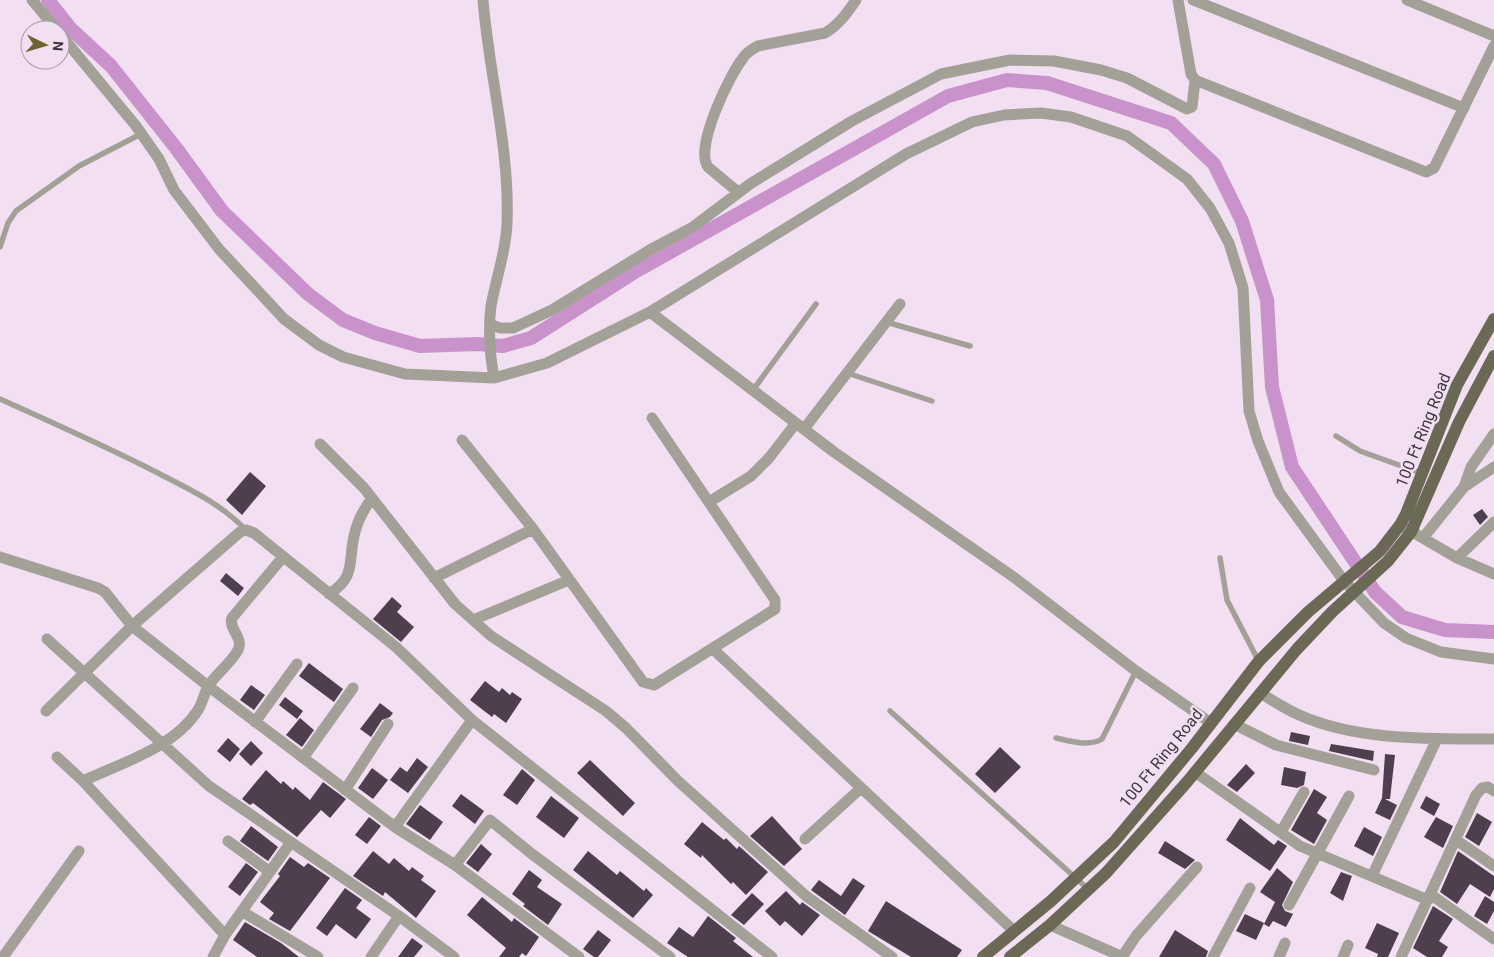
<svg xmlns="http://www.w3.org/2000/svg" width="1494" height="957" viewBox="0 0 1494 957" font-family="Roboto,sans-serif">
<rect width="100%" height="100%" fill="#f2dff2"/>
<g fill="none" stroke-linecap="round" stroke-linejoin="round">
<!-- canal -->
<path stroke="#c992ca" stroke-width="14" d="M48,0L71,29L111,66L176,148L222,211L308,294L343,320L375,333L420,346L477,344L503,346L531,338L633,273L948,96L1007,80L1047,83L1171,123L1214,164L1242,221L1267,300L1272,387L1292,467L1375,592L1402,617L1445,630L1494,632"/>
</g>
<!-- building -->
<path fill="#4f3f4e" d="M250,472L266,486L242,515L226,500Z
M1482,509L1488,517L1480,525L1473,515Z
M226,573L244,588L238,596L220,581Z
M392,597L402,606L397,612L414,627L401,642L373,619Z
M309,663L343,689L334,702L299,676Z
M485,681L499,692L502,688L510,695L512,692L522,699L506,723L494,714L492,717L470,700Z
M251,685L265,695L254,710L240,700Z
M285,697L303,711L297,719L279,705Z
M380,703L393,713L390,717L382,720L371,737L360,729Z
M300,718L314,730L302,747L286,735Z
M1291,732L1310,736L1308,745L1289,741Z
M228,738L240,749L230,762L217,751Z
M251,741L263,753L251,766L239,754Z
M1331,744L1374,751L1373,761L1329,751Z
M1000,747L1021,767L995,793L975,774Z
M1385,754L1395,755L1390,799H1385L1397,805L1390,820L1375,813L1382,798Z
M417,758L428,767L408,793L390,780L400,767L407,772Z
M590,760L635,803L623,816L577,773Z
M1246,764L1255,773L1237,792L1227,785Z
M1284,767L1306,772L1304,785L1297,788L1281,785Z
M372,768L388,780L373,799L358,788Z
M522,769L535,780L517,805L503,795Z
M266,770L281,784L283,781L293,790L295,787L310,800L323,782L346,799L330,818L321,810L297,837L253,803L250,805L242,799Z
M1314,789L1327,797L1317,813L1327,820L1314,844L1291,830Z
M461,794L484,811L475,824L452,806Z
M551,796L579,818L564,838L536,817Z
M1426,796L1440,804L1434,816L1420,808Z
M420,805L443,822L430,840L406,824Z
M1477,813L1492,822L1479,846L1465,837Z
M772,816L802,849L784,866L750,836Z
M369,817L381,826L367,844L355,835Z
M1436,817L1453,826L1443,848L1424,837Z
M1240,818L1274,845L1278,840L1287,846L1270,871L1226,840Z
M702,822L724,840L726,838L737,849L739,846L768,872L746,895L733,882L731,884L702,855L701,858L684,844Z
M251,826L278,847L268,861L240,841Z
M1364,827L1382,837L1373,856L1354,846Z
M1165,841L1195,860L1185,869L1158,853Z
M481,844L492,854L478,872L466,863Z
M373,851L389,864L394,858L409,871L412,867L424,876L421,880L436,891L416,918L385,892L383,896L353,876Z
M588,851L617,875L620,871L644,891L646,888L653,895L633,918L573,870Z
M1458,851L1494,876V889L1490,897L1470,884L1457,904L1440,892Z
M290,857L304,867L308,863L330,878L290,931L269,919L274,913L260,902L280,876L278,874Z
M246,863L258,872L240,896L228,887Z
M1277,868L1293,882L1282,905L1285,911L1293,914L1286,927L1273,921L1269,927L1264,924L1275,902L1260,892Z
M529,870L542,880L537,887L562,904L548,925L523,906L525,904L512,894Z
M1341,872L1352,876L1343,901L1330,893Z
M853,878L865,886L845,915L811,890L819,880L841,896Z
M345,888L362,900L356,908L371,919L356,939L336,924L327,936L316,928Z
M786,891L800,905L802,902L820,915L802,936L785,921L780,926L765,911Z
M752,893L764,904L744,925L731,915Z
M1485,896L1494,902V911L1487,924L1474,916Z
M482,897L512,922L514,918L539,937L526,956L522,953L519,957H499L506,948L467,915Z
M886,901L962,950L957,957H911L868,931Z
M1433,906L1453,919L1439,941L1448,947L1442,957H1427L1413,948Z
M1245,914L1264,923L1256,940L1236,931Z
M708,916L736,938L733,941L753,957H688L667,943L679,927L693,937Z
M245,922L281,943L299,957H257L233,940Z
M1377,923L1399,933L1388,957H1377L1378,954L1365,948Z
M598,930L611,940L598,957H594L583,949Z
M1175,930L1208,951L1206,957H1159Z
M412,938L423,946L414,957H398Z"/>
<g fill="none" stroke-linecap="round" stroke-linejoin="round">
<!-- lane -->
<path stroke="#a3a197" stroke-width="5.5" d="M0,247L8,223L16,211L79,166L141,134
M886,322L970,346
M847,373L932,401
M753,390L816,304
M0,399C53,423 105,446 156,472C189,489 220,503 246,530
M1336,436L1360,451L1421,473
M1220,558L1227,600L1258,660
M890,711L1088,889
M1056,738C1070,741 1089,747 1102,739L1136,671"/>
<!-- street -->
<path stroke="#a3a197" stroke-width="11" d="M32,0L57,30
M483,0C489,75 510,148 507,224C506,252 496,278 491,306C488,329 490,355 494,378
M1178,0L1191,74L1195,80L1426,172L1434,168L1494,46
M1193,0L1464,108
M1407,0L1494,36
M60,34L136,126L159,159L174,190L219,249L284,319L319,345L343,357L405,374L494,378L547,363L650,312L906,154L972,122L1004,115L1041,113L1071,117L1127,136L1187,179L1210,208L1229,243L1243,288L1249,411L1258,441L1279,492L1344,581L1384,623L1406,638L1441,652L1494,659
M738,192L708,167C694,148 729,76 743,58C747,52 752,49 758,46L825,33C839,25 847,13 856,0
M650,312L834,452L1015,578L1136,671L1211,723
M490,324L500,328H513L552,310L653,248L693,227L750,184L852,121L941,74L1010,60L1054,61L1101,70L1127,78L1187,109L1192,107L1195,80
M804,429L900,304
M462,440L533,529L643,682L654,685L775,609V600L652,418
M320,444L364,488L455,604L491,636L606,711L626,728L678,781L806,896L892,957
M1464,487L1471,467L1494,434
M709,502L751,476L769,458L796,423
M1404,527L1457,558L1494,574
M1423,538L1464,487L1494,467
M0,557L98,588L105,592L132,626L208,686L395,827L455,865L579,957
M1457,558L1494,522
M434,578L533,529
M329,594C356,577 348,563 354,536C357,522 363,510 372,498
M473,620L569,580
M47,639L209,786L399,916L454,957
M713,649L1014,931
M1260,693C1272,700 1284,708 1297,714C1355,741 1431,739 1494,739
M46,711L132,626L240,532L246,530L254,533L396,647L472,720L772,957
M255,722L297,664
M1234,724L1276,745L1374,770
M57,757L83,781L225,935
M303,758L353,688
M1195,772L1300,846L1428,900
M83,781C121,763 174,748 198,710C203,702 204,693 209,685C217,673 231,663 238,650C244,637 228,629 232,618L283,557
M345,790L388,724
M395,827L472,720
M1281,832L1304,792
M805,839L861,788
M1456,840L1494,866
M228,841L270,872
M455,865L490,820L532,854L670,957
M1372,876L1437,739
M1430,894L1494,939
M1289,905L1349,796
M243,912L318,957
M1050,925L1123,957
M3,957L79,851
M213,957L225,935L291,842
M371,957L399,916
M1122,957L1136,936L1197,867
M1213,957L1250,888
M1279,957L1285,943
M1343,957L1348,945
M1401,957L1476,795L1482,788L1488,787L1494,791"/>
<!-- primary -->
<path stroke="#6b6956" stroke-width="12" d="M983,957L1051,901L1114,842L1192,748L1259,661L1308,612L1380,551L1400,525L1406,514L1457,385L1494,319
M1010,957L1050,925L1106,873L1187,782L1297,649L1333,611L1388,561L1411,532L1459,422L1494,356"/>
</g>
<g text-anchor="middle" dominant-baseline="central" stroke-width="5" stroke-linejoin="round" paint-order="stroke">
<!-- street labels -->
<g font-size="16" fill="#3f373f" stroke="#f2dff2">
<text transform="translate(1423 430) rotate(-68)">100 Ft Ring Road</text>
<text transform="translate(1161 758) rotate(-51)">100 Ft Ring Road</text>
</g>
</g>
<!-- north arrow -->
<g transform="translate(45 45) rotate(95)"><circle r="24" fill="#f2dff2" stroke="#aa9caa"/>
<path d="M0-4L9 19L0 12L-9 19Z" fill="#6c6431"/>
<text y="-8" font-size="14" font-weight="bold" text-anchor="middle" fill="#3f373f">N</text>
</g>
</svg>
